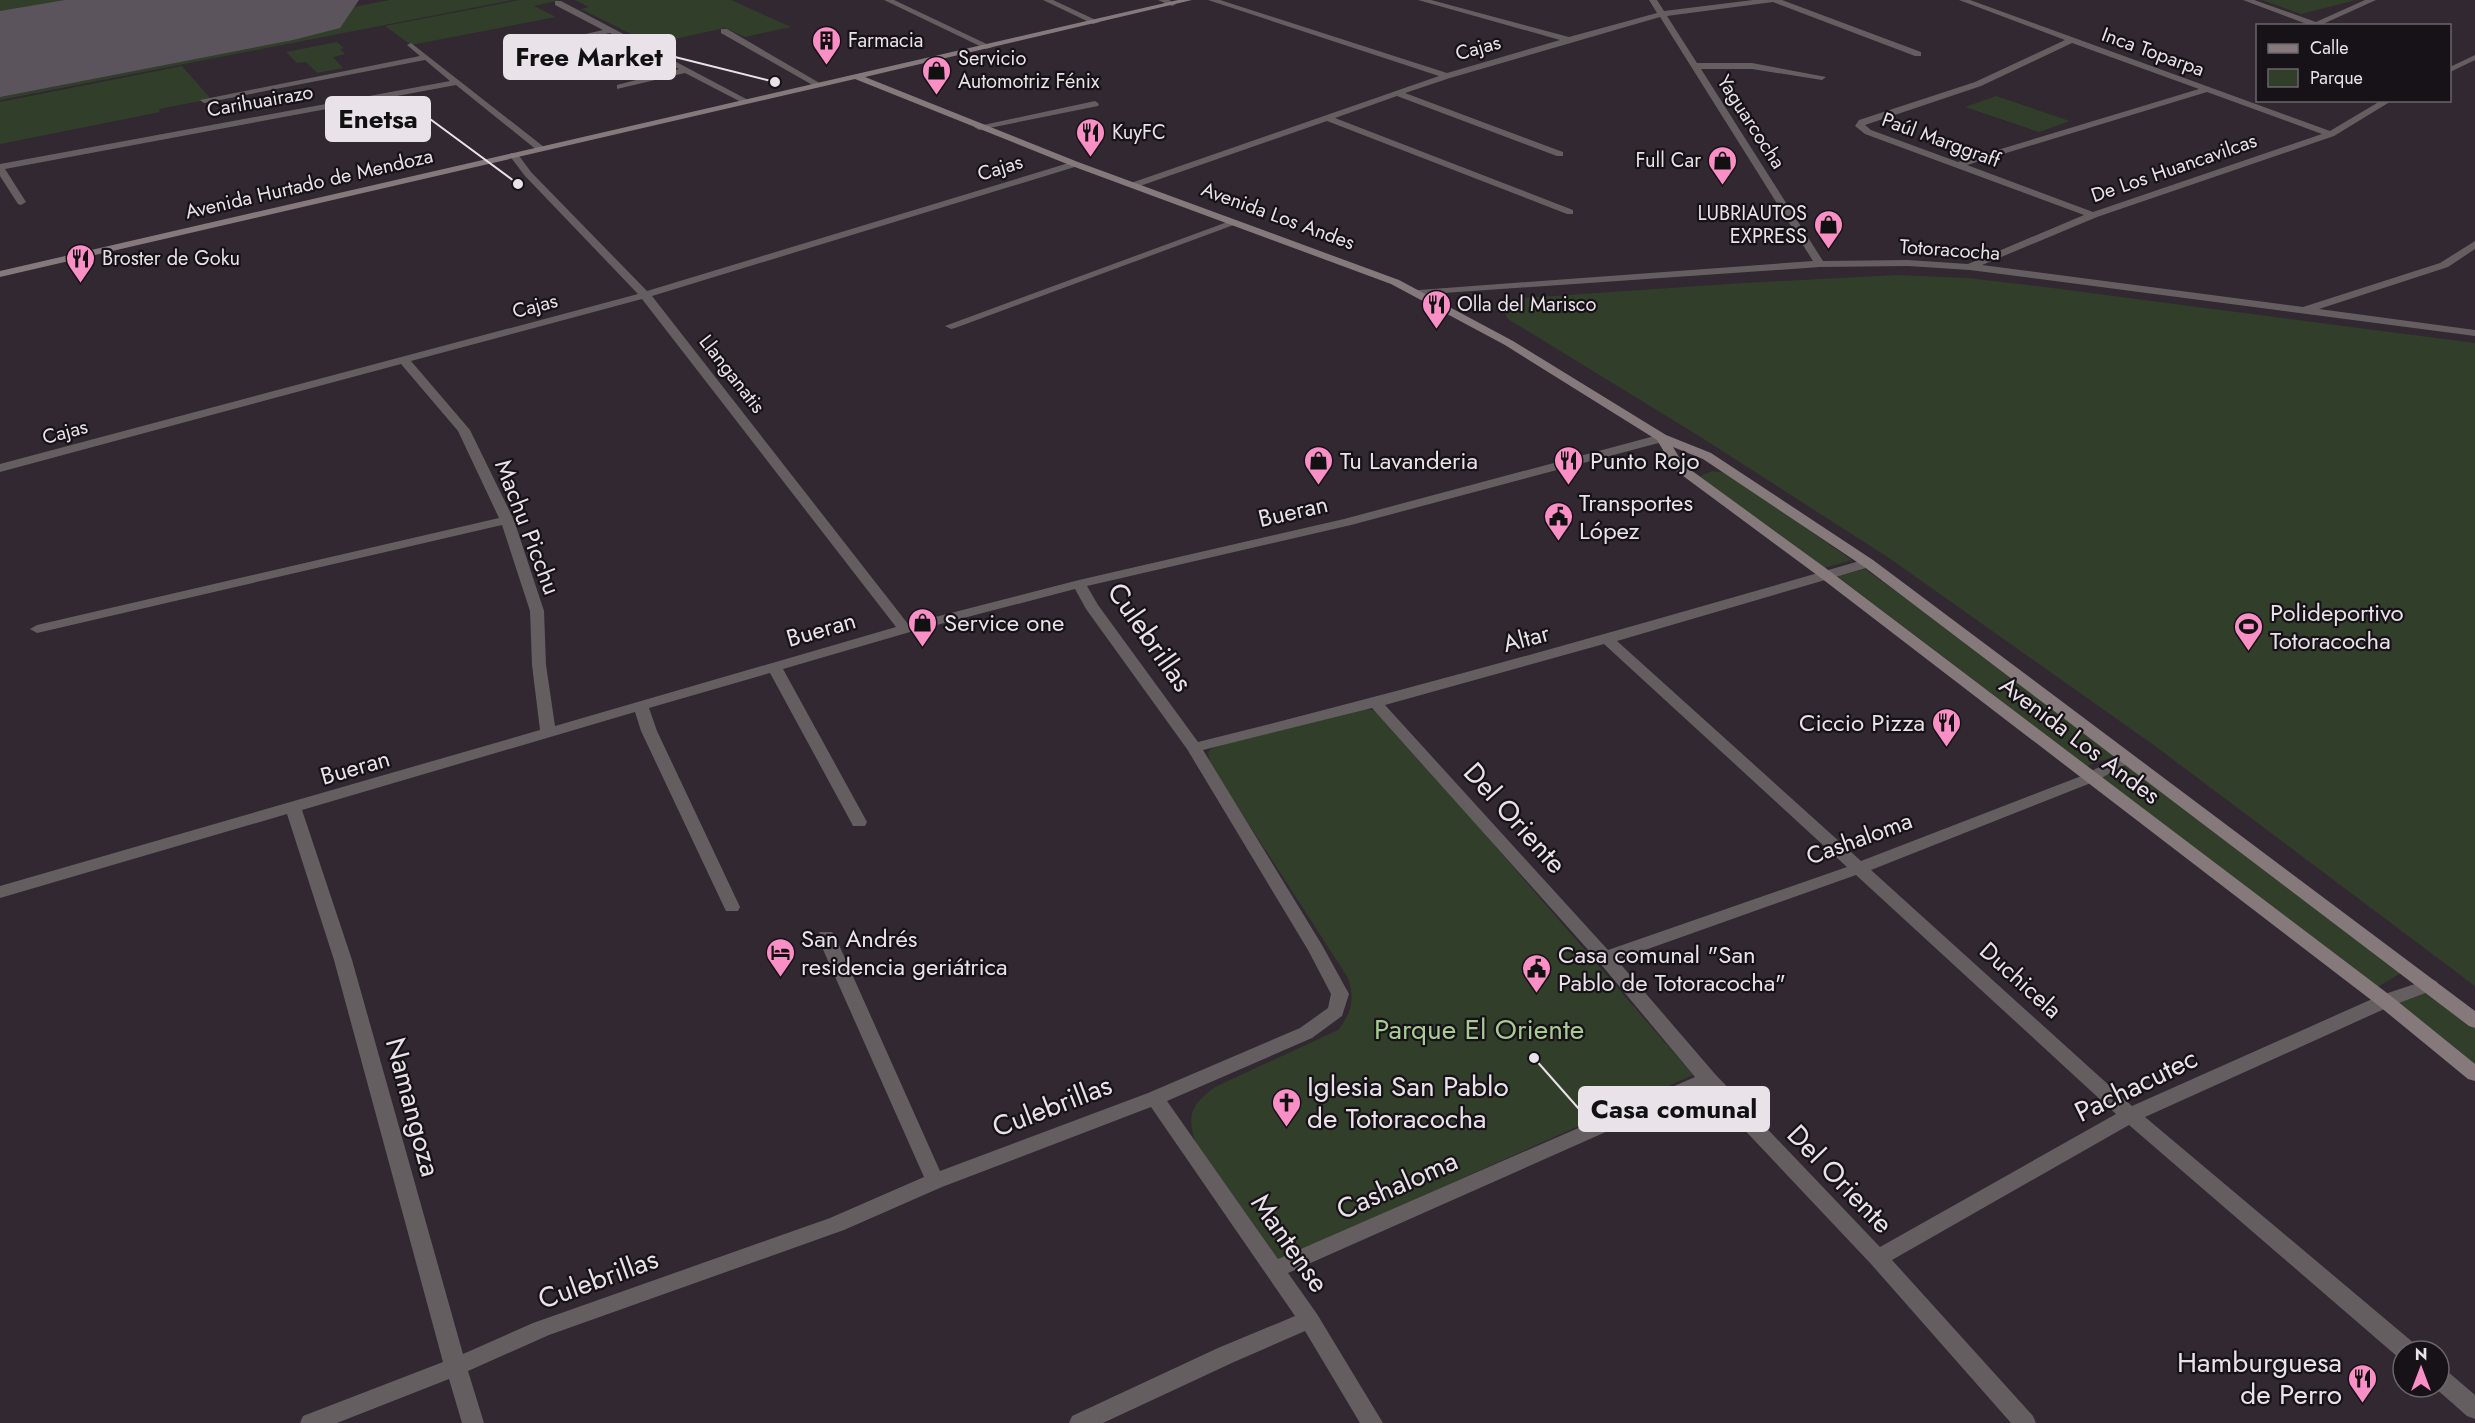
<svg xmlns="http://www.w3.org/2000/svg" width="2475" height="1423" viewBox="0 0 2475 1423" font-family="Jost,sans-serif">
<rect width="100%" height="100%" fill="#312832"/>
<!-- green -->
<path fill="#313e2a" d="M0,0H182L0,33Z
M390,0H512L0,100V74Z
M520,0H560L534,6L556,17L411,45L385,26Z
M575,0H731L791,27L745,37L725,28L651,44L581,9L589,7Z
M2262,0H2356L2301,14Z
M337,42L344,48L340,49L345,54L333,57L343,68L317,73L306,62L297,63L286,52Z
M182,66L211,99L159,109L160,112L0,144V102Z
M1996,96L2070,121L2039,132L1965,107Z
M1897,275L1968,278L2037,286L2475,343V986L2155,746L1889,558L1699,436L1508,319L1500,304L1510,299L1743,283Z
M1713,471L1726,473L1852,560L1824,568L1700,478L1702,475Z
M1865,569L2121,754L2087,766L1837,576Z
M1364,709L1373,710L1387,721L1693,1075L1279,1260L1195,1141C1186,1112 1193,1104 1215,1087L1338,1030C1352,1012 1355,1000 1348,978L1210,764L1208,753L1211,749L1222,745Z
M2133,762L2403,972L2374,989L2095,774Z
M2430,985L2475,1021V1074L2385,1001Z"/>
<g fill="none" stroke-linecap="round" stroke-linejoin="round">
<!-- runway -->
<path fill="#5c545d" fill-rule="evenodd" d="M65,0H359L340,28L293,40L0,97V11Z"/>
<!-- minor -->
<path fill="#655e60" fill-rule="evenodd" d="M884,0H894L993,47L986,49Z
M1043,0H1053L1100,22L1093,24Z
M1158,0H1169L1176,4L1172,6Z
M1208,0H1220L1447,73L1560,40L1418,0H1431L1569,37L1657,13L1649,0H1657L1664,11L1753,0H1782L1921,52V56H1915L1773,2L1667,16L1697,63H1752L1826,77L1822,80L1752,69H1701L1823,261L1908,260L1968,264L2084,215L1865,134L1855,126L1859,120L1975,82L2065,40L1959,0H1970L2330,131L2382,100H2393L2334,136L2097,217L1982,265L2303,307L2440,263L2475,241V249L2448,267L2319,309L2475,330V336L1970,270L1908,266L1820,267L1415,295V291L1419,290L1813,261L1660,17L1450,78L1405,93L1563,152V156H1557L1397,96L1335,118L1573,210V214H1567L1327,121L1137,187H1131V183L1439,76ZM2072,43L2199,89L1958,162L1871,130L1865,125L1981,86ZM2207,92L2322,134L2093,212L1967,165Z
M2243,0H2254L2316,22L2365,0H2376L2323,24L2325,26H2312Z
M555,1H561L750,101L743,103L685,73L617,89V85L679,69L646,52L575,68V64L640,49L610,33L541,48V44L603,30L555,5Z
M721,29H727L823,85L816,87L721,33Z
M411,43L544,147V151H538L456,85L5,169L26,202L21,205L18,204L0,176V164L450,81L425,60L204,103L200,100L420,56L407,45Z
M2475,55V60L2450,72V67Z
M1095,101L1099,104L1098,106L979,130L974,127Z
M511,153H517L531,172L647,291L1072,162H1078V166L652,296L908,624L1079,580L1344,519L1662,434L1668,438L1666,441L1351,525L1087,586L1098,605L1198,742C1421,687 1642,624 1863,560H1873L1875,563L1873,566L1617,641L1861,861L2084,775L2122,755H2132L2135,758L2132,761L2096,781L1871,870L2132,1106L2379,996L2430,979L2436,981L2439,985L2436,989L2391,1006L2145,1117L2415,1344L2418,1351H2403V1359L2399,1358L2129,1125L1892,1260L2033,1416L2036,1423H2011L1871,1264L1705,1088L1288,1273L1317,1314L1383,1423H1360L1305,1331L1234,1362L1103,1423H1069L1072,1416L1218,1348L1295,1316L1151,1107L942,1187L844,1230L549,1335L468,1371L484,1423H462L449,1379L337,1423H300L303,1416L443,1362L334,960L287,814L0,898V886L540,730L532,665L530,611L502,525L37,633L30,629L37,625L499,518L458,431L401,364L0,472V464L638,294L525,176L509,155ZM642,299L896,627L555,726L546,665L544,611L514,520L470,430L411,361ZM1075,589L1086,609L1187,749L1308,950L1331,994L1328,1008L1300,1028L1148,1093L940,1171L835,936L832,932H820L817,936L924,1177L830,1218L533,1323L463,1354L352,960L302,810L635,712L641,731L724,907L726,911H738L740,907L657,731L649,708L770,673L851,822L853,826H865L867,822L783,669L910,632ZM1604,644L1847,867L1608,950L1385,705ZM1372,708L1599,962L1695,1077L1278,1259L1167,1101L1312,1038L1342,1016L1349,994L1322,945L1203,750ZM1856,875L2116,1114L1880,1247L1715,1074L1617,960Z
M1230,221L1239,223L955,328L951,329L945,326Z
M2439,1368L2447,1371L2475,1395V1419L2467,1416L2434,1387H2439Z"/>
<!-- secondary -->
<path fill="#85797c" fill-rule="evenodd" d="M1178,0H1192L865,77L1078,162L1399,280L1513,341L1666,435L1711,453L1873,560L2475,1011V1028L2469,1026L1863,566L1703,459L1673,447L1684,465L1831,572L2391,996L2475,1064V1081L2468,1079L2379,1006L1821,578L1675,470L1657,440L1505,345L1391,284L1072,166L855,79L0,277V271Z"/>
</g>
<!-- icons -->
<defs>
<symbol id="building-pin" viewBox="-11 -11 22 30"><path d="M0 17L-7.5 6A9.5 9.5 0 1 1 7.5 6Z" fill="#fa8fc6" stroke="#171217"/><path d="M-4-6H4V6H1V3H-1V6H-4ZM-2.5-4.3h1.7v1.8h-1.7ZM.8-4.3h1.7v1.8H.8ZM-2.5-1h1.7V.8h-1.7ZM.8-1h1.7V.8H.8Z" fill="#111"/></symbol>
<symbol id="shop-pin" viewBox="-11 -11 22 30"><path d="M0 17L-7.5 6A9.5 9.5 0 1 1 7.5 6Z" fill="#fa8fc6" stroke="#171217"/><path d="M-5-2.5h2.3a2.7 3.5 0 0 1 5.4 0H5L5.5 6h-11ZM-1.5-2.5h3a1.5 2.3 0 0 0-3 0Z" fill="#111"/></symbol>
<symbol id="restaurant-pin" viewBox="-11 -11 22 30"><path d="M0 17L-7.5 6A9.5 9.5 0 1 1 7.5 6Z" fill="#fa8fc6" stroke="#171217"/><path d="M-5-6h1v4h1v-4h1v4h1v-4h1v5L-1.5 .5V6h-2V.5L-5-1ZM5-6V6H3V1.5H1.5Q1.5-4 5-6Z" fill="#111"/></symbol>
<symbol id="civic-pin" viewBox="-11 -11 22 30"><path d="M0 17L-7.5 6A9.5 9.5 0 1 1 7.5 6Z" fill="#fa8fc6" stroke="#171217"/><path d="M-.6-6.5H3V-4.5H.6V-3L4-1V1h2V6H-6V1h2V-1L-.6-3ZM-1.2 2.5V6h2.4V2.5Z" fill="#111"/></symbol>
<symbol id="stadium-pin" viewBox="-11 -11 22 30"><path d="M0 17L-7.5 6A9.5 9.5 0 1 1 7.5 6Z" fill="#fa8fc6" stroke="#171217"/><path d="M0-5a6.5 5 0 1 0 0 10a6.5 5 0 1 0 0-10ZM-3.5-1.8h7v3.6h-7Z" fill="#111"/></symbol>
<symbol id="hotel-pin" viewBox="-11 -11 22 30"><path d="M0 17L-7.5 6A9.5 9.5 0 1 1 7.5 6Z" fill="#fa8fc6" stroke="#171217"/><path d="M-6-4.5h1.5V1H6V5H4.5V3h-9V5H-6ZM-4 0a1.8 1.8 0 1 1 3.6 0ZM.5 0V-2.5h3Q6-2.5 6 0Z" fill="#111"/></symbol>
<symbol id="church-pin" viewBox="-11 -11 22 30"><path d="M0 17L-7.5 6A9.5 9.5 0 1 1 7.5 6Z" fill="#fa8fc6" stroke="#171217"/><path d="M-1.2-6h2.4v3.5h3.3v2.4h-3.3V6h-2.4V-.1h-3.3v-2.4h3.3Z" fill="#111"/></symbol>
</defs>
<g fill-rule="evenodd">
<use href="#building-pin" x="810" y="24" width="33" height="45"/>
<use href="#shop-pin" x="920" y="54" width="33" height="45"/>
<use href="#restaurant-pin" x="1074" y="116" width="33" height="45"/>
<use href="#shop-pin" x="1706" y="144" width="33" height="45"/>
<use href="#shop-pin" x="1812" y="208" width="33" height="45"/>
<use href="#restaurant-pin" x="64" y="242" width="33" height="45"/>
<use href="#restaurant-pin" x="1420" y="288" width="33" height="45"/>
<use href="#shop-pin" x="1302" y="444" width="33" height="45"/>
<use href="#restaurant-pin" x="1552" y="444" width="33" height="45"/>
<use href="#civic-pin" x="1542" y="500" width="33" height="45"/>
<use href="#shop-pin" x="906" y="606" width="33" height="45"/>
<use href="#stadium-pin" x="2232" y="610" width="33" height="45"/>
<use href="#restaurant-pin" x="1930" y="706" width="33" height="45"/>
<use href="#hotel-pin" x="764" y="936" width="33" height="45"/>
<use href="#civic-pin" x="1520" y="952" width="33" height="45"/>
<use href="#church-pin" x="1270" y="1086" width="33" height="45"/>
<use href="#restaurant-pin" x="2346" y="1362" width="33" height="45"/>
</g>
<g text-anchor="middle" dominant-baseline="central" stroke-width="4.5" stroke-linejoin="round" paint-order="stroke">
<!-- far-poi labels -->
<g font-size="20" fill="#e9e2e9" stroke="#171217" text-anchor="start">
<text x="848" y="40">Farmacia</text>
<text x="958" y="58">Servicio<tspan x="958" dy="23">Automotriz Fénix</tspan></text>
<text x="1112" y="132">KuyFC</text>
<text x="1701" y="160" text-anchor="end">Full Car</text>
<text x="1807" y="213" text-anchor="end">LUBRIAUTOS<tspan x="1807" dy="23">EXPRESS</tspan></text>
<text x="102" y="258">Broster de Goku</text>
<text x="1457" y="304">Olla del Marisco</text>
</g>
<!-- far-street labels -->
<g font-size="20" fill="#e9e2e9" stroke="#171217">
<text transform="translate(1478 48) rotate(-16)">Cajas</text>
<text transform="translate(2153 52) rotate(20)">Inca Toparpa</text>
<text transform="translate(260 101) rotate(-10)">Carihuairazo</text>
<text transform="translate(1751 122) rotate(57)">Yaguarcocha</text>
<text transform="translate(1941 140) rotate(20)">Paúl Marggraff</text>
<text transform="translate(1000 168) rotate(-17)">Cajas</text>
<text transform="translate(2174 168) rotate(-19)">De Los Huancavilcas</text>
<text transform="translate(309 184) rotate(-13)">Avenida Hurtado de Mendoza</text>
<text transform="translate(1278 216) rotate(20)">Avenida Los Andes</text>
<text transform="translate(1950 250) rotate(4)">Totoracocha</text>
<text transform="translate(535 306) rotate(-15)">Cajas</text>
<text transform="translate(732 374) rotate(52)">Llanganatis</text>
<text transform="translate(65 432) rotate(-15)">Cajas</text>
</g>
<!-- poi labels -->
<g font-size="24" fill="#e9e2e9" stroke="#171217" text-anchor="start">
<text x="1340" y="460">Tu Lavanderia</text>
<text x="1590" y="460">Punto Rojo</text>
<text x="1579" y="502">Transportes<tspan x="1579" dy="28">López</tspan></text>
<text x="2270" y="612">Polideportivo<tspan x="2270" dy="28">Totoracocha</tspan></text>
<text x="944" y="622">Service one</text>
<text x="1925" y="722" text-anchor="end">Ciccio Pizza</text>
<text x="801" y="938">San Andrés<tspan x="801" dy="28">residencia geriátrica</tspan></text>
<text x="1558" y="954">Casa comunal "San<tspan x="1558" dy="28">Pablo de Totoracocha"</tspan></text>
</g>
<!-- street labels -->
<g font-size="24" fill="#e9e2e9" stroke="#171217">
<text transform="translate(1293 511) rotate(-13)">Bueran</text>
<text transform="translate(528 527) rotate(69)">Machu Picchu</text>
<text transform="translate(821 629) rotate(-16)">Bueran</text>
<text transform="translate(1526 638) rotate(-15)">Altar</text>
<text transform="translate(2080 740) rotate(37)">Avenida Los Andes</text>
<text transform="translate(355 767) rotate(-16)">Bueran</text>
<text transform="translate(1859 838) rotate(-20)">Cashaloma</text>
<text transform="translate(2021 980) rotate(42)">Duchicela</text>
</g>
<!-- near-street labels -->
<g font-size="28" fill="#e9e2e9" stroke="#171217">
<text transform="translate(1150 637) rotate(55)">Culebrillas</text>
<text transform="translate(1515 818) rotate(48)">Del Oriente</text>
<text transform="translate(2136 1085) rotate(-26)">Pachacutec</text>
<text transform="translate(1052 1106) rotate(-21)">Culebrillas</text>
<text transform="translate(413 1107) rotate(75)">Namangoza</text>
<text transform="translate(1840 1179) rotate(46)">Del Oriente</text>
<text transform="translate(1397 1185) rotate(-24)">Cashaloma</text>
<text transform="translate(1290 1243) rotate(55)">Mantense</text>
<text transform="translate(598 1279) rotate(-20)">Culebrillas</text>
</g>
<!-- near-park labels -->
<g font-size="28" fill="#a7cc93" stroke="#171217">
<text x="1479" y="1029">Parque El Oriente</text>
</g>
<!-- near-poi labels -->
<g font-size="28" fill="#e9e2e9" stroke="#171217" text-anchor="start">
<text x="1307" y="1086">Iglesia San Pablo<tspan x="1307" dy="32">de Totoracocha</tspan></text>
<text x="2342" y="1362" text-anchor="end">Hamburguesa<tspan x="2342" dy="32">de Perro</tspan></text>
</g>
</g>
<!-- callouts -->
<path fill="none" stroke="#e9e2e9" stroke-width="2" d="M775 82L675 57M518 184L430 119M1534 1058L1579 1109"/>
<g fill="#e9e2e9" stroke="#171217" stroke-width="2">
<circle cx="775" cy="82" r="6"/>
<circle cx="518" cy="184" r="6"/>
<circle cx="1534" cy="1058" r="6"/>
</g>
<g fill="#e9e2e9" stroke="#e9e2e9" stroke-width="2">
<rect x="504" y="35" width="171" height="44" rx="6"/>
<rect x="326" y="97" width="104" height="44" rx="6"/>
<rect x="1579" y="1087" width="190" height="44" rx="6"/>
</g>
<g font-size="26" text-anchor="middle" font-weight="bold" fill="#111">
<text x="589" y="66">Free Market</text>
<text x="378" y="128">Enetsa</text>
<text x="1674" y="1118">Casa comunal</text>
</g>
<!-- legend -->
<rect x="2256" y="24" width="195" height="78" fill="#171217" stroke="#6b656b" stroke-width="1.5"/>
<rect x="2268" y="44" width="30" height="9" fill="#85797c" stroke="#6b656b" stroke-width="1.5"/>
<text x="2310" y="54" font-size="18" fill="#e9e2e9">Calle</text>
<rect x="2268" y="69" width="30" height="18" fill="#313e2a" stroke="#6b656b" stroke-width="1.5"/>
<text x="2310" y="84" font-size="18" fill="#e9e2e9">Parque</text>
<!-- north arrow -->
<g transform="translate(2421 1369)"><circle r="28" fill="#171217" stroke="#6b656b" stroke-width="1.5"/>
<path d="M0-4.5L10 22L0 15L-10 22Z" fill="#fa8fc6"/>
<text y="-9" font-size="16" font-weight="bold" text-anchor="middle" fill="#e9e2e9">N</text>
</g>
</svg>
